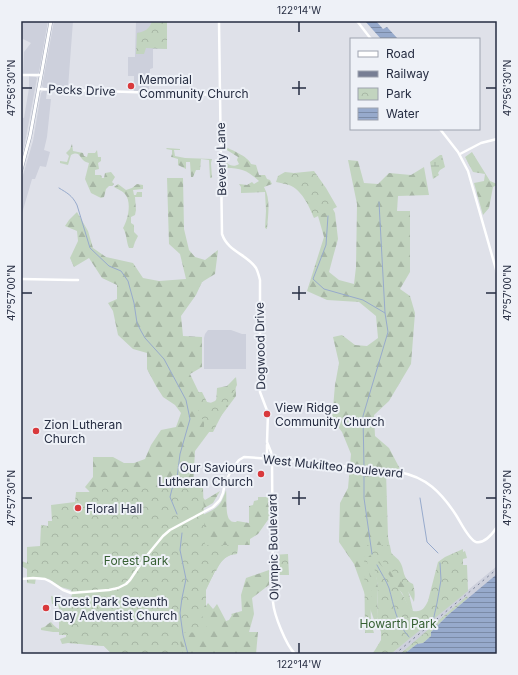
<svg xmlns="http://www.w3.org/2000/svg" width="518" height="675" viewBox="0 0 518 675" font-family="Inter,sans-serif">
<defs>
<pattern id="forest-firs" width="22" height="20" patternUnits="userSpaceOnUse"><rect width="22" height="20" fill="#c2d4bf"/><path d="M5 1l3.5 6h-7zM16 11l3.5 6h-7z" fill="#a7b6a5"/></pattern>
<pattern id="wetland-marsh" width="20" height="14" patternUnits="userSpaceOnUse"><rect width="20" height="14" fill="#c2d4bf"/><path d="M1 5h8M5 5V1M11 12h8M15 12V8" fill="none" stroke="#a7b6a5"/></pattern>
<pattern id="park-crowns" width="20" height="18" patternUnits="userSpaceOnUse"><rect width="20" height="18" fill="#c2d4bf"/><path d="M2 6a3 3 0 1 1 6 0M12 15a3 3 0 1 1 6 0" fill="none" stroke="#a7b6a5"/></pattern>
<pattern id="water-rules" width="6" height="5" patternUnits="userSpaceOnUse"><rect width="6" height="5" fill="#97aacc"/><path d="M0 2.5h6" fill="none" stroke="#7b8ba7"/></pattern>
</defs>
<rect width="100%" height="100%" fill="#dfe1e9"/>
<!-- built -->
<path fill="#cdd0dc" d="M23,21H48L39,72L38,74H23L24,52L31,43L21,38Z
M54,21H73L68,88L67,89L44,88L42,86Z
M136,21H167V49H153V68L150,69L149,91H134V76H128V57H135Z
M29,76L36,77L37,78L24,148L21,158V117L24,118L29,88Z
M43,91H47L46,99H51L47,137L44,150L50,152L46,167L40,166L35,179H32L21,217V182L33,141L41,93Z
M208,330H231L242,334H246V369H204V338L205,334Z
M497,566V575L449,614L401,654H391Z"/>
<!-- forest -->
<path fill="url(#forest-firs)" d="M72,144L73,151L83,153L84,156L87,157L88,153H95L97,150L98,157H101V161L98,163L99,169L95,170V175H101L102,178H104L105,173L111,172L115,177L112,182L114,184L112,186H109L106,189L104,197L101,198L91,193L85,179L89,163C87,162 85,162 83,160C79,156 79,151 71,155L68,165L60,163V161L67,162L69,156L66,153L70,149Z
M224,146C231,150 248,156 251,164L256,165L259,175H265L267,179L270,180L272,184L264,187C271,199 268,215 267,229L265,228L266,211L265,192L241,193V187L239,184L247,185L252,182L254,184L259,181C248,171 242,168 226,168L224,173V156L225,158L227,163C230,166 235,167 239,164L237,160L238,157C233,154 229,151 223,148Z
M167,148L180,149V150H174L175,156L185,158L212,159L211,163L212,178H210L209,160L201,159L200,170H196L193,177H191L190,162H186V169L178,165V159L171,157L172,154V150L166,149Z
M472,152L490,181L497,184V185L493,187L489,208L483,215L474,183L484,181L485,174L473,172L465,157Z
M348,160L358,161L364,183L378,184L389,173L411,175L424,167L429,195L398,196L397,211H410V272L400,289L410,296L415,313L411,364L389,401L374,415L375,436L389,448L400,469L386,471L388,537L392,559L405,577L413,611L408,606L402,593L374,561L378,587L377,617L378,626L377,628L354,564L339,542L340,503L348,488L351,454L342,432L332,419L335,385L339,363L333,337L342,335L355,345L367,346L378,338L376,316L359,302L327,300L307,291L324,237L318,216L303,192L323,190L335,213L338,239L333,257L329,272L339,280L354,284L356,267L357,204Z
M167,178H183L184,229L189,250L195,257L205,260L218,250L215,274L202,282L196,295L181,316L183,336L202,337V367L190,374L203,401L216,404L217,388L227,386L235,378L236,396L195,451L193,486L205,500L220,491L213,503L187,518L91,496L89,491L85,487L93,477V457H113L124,463H134L145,459L151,445L161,430L176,427L181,413L175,405L163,397L156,386L147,369V353L133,349L118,335L113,311L108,303L117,299V285L102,278L89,258L74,267L70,258L78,241L77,231L65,226L69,220L77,212L88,231L93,248L106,257L133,263L143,278L159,281L186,279L180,254L169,244Z
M118,184L126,190L132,188L137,184L143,185V189L133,190L134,195H136L137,192H142V197H135L136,210L135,215L131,217V223L134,225V232L138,236L135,242L133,248H129C126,241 127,234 123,228C128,220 132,202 125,194C123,191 117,189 114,187Z
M226,490C227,496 225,516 230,520C231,522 234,522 236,522L237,521L249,523V506L253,505L254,501L258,500V497H270V517L258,534L250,539V545H238L237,554C227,554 220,561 216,571H215L205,591L206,606L208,603L213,609L214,608L217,604L226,621L229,620L232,615L231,614L242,611L241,595L246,578L269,570V585L252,598L254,614L249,632H258L256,654H110V652L104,646L68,643L62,644L60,639L66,637V632H53L41,630V628C46,627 47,624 51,622C58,631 61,630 71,630L59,607L53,598L55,597L64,603L199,517C216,508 220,509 226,490Z"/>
<!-- wetland -->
<path fill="url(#wetland-marsh)" d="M440,155H442L445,167L440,170L438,173L439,175L433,179L430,162Z"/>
<!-- park -->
<path fill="url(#park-crowns)" d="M152,21H167V49L146,48L144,54H136L137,33C144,32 150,29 152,21Z
M314,171L326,188L337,207L314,218C309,206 302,190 289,185C285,184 281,183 276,182L278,176L285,172L294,173Z
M236,377L237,385L213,432H204V419H198V392H202L208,404L215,401Z
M203,487L205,545H238L237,554C227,554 220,561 216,571H215L206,590V604L202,610L201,613L203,618L206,622V632L178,633L183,654H110V652L104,646L72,643V635H59V604H52L51,596C58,598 65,602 71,598L72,594L71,590L61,587L49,579L36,577L35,584L27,583V569L21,566V561L27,563V547L40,546L41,525L48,526V521H52L51,505L75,502L76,492H102V488Z
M364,545H390C390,546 391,551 391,552C393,556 398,558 400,562C405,570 402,579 413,584C415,591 415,595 414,602C405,583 391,570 377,555L373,554L369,556C365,562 369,570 370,577C374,596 367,615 374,633H365Z
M463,549V552L465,551L467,558L463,559V565H467L468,591L391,654H372L375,650L381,640V632L379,626L377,617L378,587L373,561L376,560C385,569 396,583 402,594C406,600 408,606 413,611C422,612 424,609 428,601L438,562L445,557Z
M288,554L289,575H273L272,555Z
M467,596L468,598L448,615L431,632V636L423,643L417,644L404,654H400Z"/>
<!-- water -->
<path fill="url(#water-rules)" d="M365,21H376L383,29L387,27L398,39H381Z
M497,574V654H404L417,644L423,643L431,636V632L448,615Z"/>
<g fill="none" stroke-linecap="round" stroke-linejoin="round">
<!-- stream -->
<path stroke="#97aacc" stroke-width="1" d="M59,188C67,193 72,195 77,205L90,248L109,266L121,271L128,281L134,303L137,323L141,331L145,338L164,359L186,400L190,419L180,454L177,478L172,489L170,497L177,514
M328,216L326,245L313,279L324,289L363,300L385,313
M364,467L363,416L388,332L385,313L379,202
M364,470V498L372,554
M420,498L427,542L438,553
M182,533L180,550L186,579L182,598L180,613L183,635L188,654
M377,565C381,573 386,580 389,588C394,606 396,623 409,637
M428,625L433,621L437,603L441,580L440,563"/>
<defs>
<path id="primary" d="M21,170L30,136L51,21"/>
</defs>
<!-- primary casing -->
<use href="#primary" stroke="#9da4b6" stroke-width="4"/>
<!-- secondary -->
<path stroke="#fff" stroke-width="2.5" d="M219,21L220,95L222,234C228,252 247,254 256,268C258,272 259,276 260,280V392L268,413L267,442L271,452L272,459L273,602C274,615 286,645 295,654
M357,21L371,39
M21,75H41
M39,89L220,95
M440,129L458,152L468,171L497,273
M460,154L481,143L497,139
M21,279L72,280H78
M263,458L267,455V445
M21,579L33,578L45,579L51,582L63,590L71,593L109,590L118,588L126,584L130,580L144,559L163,536L170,530L213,507L220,500L223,493L225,483L232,469L239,460L244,457L272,459L399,472C426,477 441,492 456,515C460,521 469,540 476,542C485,544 493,533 497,527"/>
<!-- primary -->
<use href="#primary" stroke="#fff" stroke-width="3"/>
<!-- rail -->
<path stroke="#777e94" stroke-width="1" stroke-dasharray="2 4" stroke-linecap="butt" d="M395,654L497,569"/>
</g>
<!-- ticks -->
<path fill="none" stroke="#262d42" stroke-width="1.5" d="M299,22V32M299,81V95M22,88H32M292,88H306M486,88H496M299,286V300M22,293H32M292,293H306M486,293H496M299,491V505M22,498H32M292,498H306M486,498H496M299,643V653"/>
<!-- markers -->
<g fill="#d9393c" stroke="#eef1f7" stroke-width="1.5">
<circle cx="131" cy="86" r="4"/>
<circle cx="267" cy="414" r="4"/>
<circle cx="36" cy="431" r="4"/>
<circle cx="261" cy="474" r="4"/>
<circle cx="78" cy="508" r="4"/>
<circle cx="46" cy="608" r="4"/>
</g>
<g text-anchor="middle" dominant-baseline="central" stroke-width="4" stroke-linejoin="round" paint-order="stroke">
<!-- poi labels -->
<g font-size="12" fill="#262d42" stroke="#eef1f7" text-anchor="start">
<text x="139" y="79">Memorial<tspan x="139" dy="14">Community Church</tspan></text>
<text x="275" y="407">View Ridge<tspan x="275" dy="14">Community Church</tspan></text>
<text x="44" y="424">Zion Lutheran<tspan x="44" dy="14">Church</tspan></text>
<text x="253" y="467" text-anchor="end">Our Saviours<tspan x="253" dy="14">Lutheran Church</tspan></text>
<text x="86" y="508">Floral Hall</text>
<text x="54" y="601">Forest Park Seventh<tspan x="54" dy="14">Day Adventist Church</tspan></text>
</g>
<!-- street labels -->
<g font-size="12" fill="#262d42" stroke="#eef1f7">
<text transform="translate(82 90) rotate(2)">Pecks Drive</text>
<text transform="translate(221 159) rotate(-91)">Beverly Lane</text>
<text transform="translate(260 346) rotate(-91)">Dogwood Drive</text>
<text transform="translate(333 466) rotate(6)">West Mukilteo Boulevard</text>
<text transform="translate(273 547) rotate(-91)">Olympic Boulevard</text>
</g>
<!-- park labels -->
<g font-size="12" fill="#355f32" stroke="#eef1f7">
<text x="136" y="560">Forest Park</text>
<text x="398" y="623">Howarth Park</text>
</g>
</g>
<!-- border -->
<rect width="518" height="675" fill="none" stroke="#eef1f7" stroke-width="44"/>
<!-- legend -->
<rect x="350" y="38" width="130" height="92" fill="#eef1f7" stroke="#9ea3af"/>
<rect x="358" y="51" width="20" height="6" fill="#ffffff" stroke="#9ea3af"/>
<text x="386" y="58" font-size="12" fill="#262d42">Road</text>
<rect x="358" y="71" width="20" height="6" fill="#777e94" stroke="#9ea3af"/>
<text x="386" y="78" font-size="12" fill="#262d42">Railway</text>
<rect x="358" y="88" width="20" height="12" fill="url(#park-crowns)" stroke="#9ea3af"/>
<text x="386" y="98" font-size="12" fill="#262d42">Park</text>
<rect x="358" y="108" width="20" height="12" fill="url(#water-rules)" stroke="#9ea3af"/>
<text x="386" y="118" font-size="12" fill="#262d42">Water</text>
<rect x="22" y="22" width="474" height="631" fill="none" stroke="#262d42" stroke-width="1.5"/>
<g font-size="10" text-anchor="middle" fill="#262d42">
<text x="299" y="14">122°14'W</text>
<text transform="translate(507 88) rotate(-90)" y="4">47°56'30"N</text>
<text transform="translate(11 88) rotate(-90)" y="4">47°56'30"N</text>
<text transform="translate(507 293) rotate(-90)" y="4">47°57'00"N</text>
<text transform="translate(11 293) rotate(-90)" y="4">47°57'00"N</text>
<text transform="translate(507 498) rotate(-90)" y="4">47°57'30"N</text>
<text transform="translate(11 498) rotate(-90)" y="4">47°57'30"N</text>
<text x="299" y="668">122°14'W</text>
</g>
</svg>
